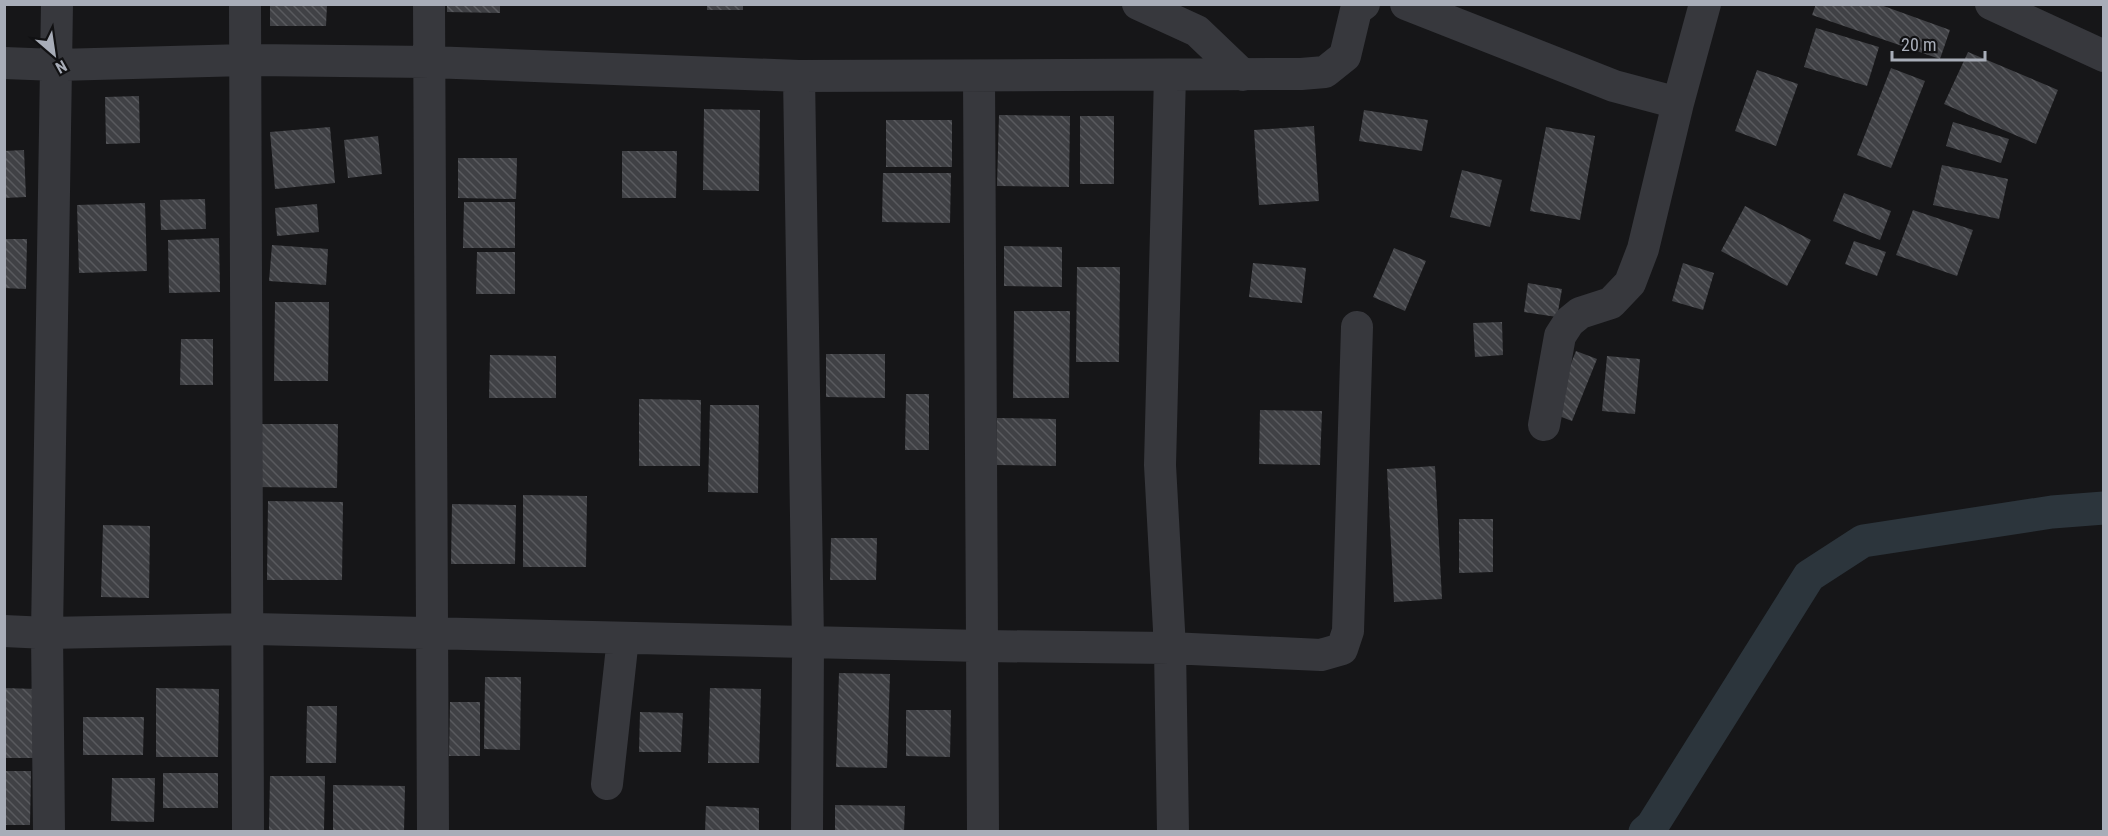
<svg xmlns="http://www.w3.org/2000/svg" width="2108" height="836" viewBox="0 0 2108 836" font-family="'Roboto Condensed',sans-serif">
<defs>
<pattern id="building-back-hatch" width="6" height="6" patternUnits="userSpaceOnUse" patternTransform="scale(1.5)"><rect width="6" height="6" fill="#404145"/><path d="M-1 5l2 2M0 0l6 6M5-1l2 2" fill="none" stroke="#595a5e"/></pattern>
</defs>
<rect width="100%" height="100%" fill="#161618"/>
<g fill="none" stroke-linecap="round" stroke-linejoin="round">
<!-- canal -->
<path stroke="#2c353c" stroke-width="33" d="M1645,832L1652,826L1809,576L1863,541L2052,512L2104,508"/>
</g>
<!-- building -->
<path fill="url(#building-back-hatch)" d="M270,4H327L326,26H270Z
M447,4H500V13L447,12Z
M707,4H743V10H707Z
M1816,4H1878L1950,30L1940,59L1812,15Z
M1816,28L1879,47L1867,86L1804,67Z
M1968,52L2058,90L2036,144L1944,104Z
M1891,68L1925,81L1891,168L1857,155Z
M1757,70L1798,84L1776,146L1735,131Z
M139,96L140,143L106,144L105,97Z
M704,109L760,110L759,191L703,190Z
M1364,110L1428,120L1422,151L1359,141Z
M999,115L1070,116L1069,187L997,186Z
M1080,116H1114V184H1080Z
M886,120H952V167H886Z
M1953,122L2009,139L2001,163L1946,146Z
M1314,126L1319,201L1259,205L1254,130Z
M330,127L335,183L275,189L270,132Z
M1546,127L1595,136L1580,220L1530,211Z
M378,136L382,174L348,178L344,140Z
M24,150L26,197L4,198V151Z
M622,151H677L676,198H622Z
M458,158H517L516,199L458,198Z
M1942,165L2008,179L1999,219L1933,205Z
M1462,170L1502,180L1490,227L1450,217Z
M883,173H951L950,223L882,222Z
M1844,193L1891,211L1880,240L1833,221Z
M205,199L206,229L161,230L160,200Z
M464,202H515V248H463Z
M145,203L147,271L79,273L77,205Z
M317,204L319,232L277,236L275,208Z
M1745,206L1811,240L1787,286L1721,251Z
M1913,210L1973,230L1957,276L1896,255Z
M219,238L220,292L169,293L168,240Z
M4,239H27L26,289L4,288Z
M1854,241L1886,252L1877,276L1845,264Z
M272,245L328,249L326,285L269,281Z
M1004,246L1062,247V287L1004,286Z
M1394,248L1426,261L1405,311L1373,297Z
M477,252H515V294H476Z
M1253,263L1306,268L1302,303L1249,297Z
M1683,263L1714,273L1703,310L1672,301Z
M1077,267H1120L1119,362H1076Z
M1528,283L1562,289L1557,317L1524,312Z
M275,302H329L328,381H274Z
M1014,311H1070L1069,398H1013Z
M1502,322L1503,355L1475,357L1473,323Z
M181,339H213V385H180Z
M1576,351L1597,359L1572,421L1551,413Z
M826,354H885V398L826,397Z
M490,355L556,356V398H489Z
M1607,356L1640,359L1635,414L1602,411Z
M906,394H929V450H905Z
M639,399L701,400L700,466H639Z
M710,405H759L758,493L708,492Z
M1260,410L1322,411L1320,465L1259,464Z
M997,418L1056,419V466L996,465Z
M256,424H338L337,488L256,487Z
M1435,466L1442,599L1394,602L1387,469Z
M523,495L587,496L586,567H523Z
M268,501L343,502L342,580H267Z
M452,504L516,505L515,564H451Z
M1459,519H1493V572L1459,573Z
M103,525L150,526L149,598L101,597Z
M831,538H877L876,580H830Z
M839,673L890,674L887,768L836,767Z
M485,677H521L520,750L484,749Z
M4,688L37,689L36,758H4Z
M156,688L219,689L218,757H156Z
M710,688L761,689L759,763H708Z
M450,702H480V756H449Z
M307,706H337L336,763H306Z
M906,710H951L950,757L906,756Z
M640,712L683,713L681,752H639Z
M83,717H144L143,755H83Z
M4,771H31L30,825H4Z
M163,773H218V808H163Z
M270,776H325L324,830H269Z
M112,778H155L154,822L111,821Z
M333,785L405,786L404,832H333Z
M835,805L905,806L904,832H835Z
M706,806L759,808V832H705Z"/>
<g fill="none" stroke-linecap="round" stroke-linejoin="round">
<!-- minor -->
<path stroke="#37383d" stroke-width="32" d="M245,4L248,832
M429,4L433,832
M1138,4L1197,31L1243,75
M1406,4L1614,86L1678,103L1705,4
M1991,4L2104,56
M4,63L57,65L246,60L430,62L799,76L1301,74L1325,72L1345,56L1356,10L1364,4
M1170,75L1160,465L1170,648L1173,832
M799,76L808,642L807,832
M979,76L983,832
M1544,425L1560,336L1569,322L1580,313L1611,303L1630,283L1643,249L1678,103
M4,631L47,633L249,629L982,646L1170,648L1321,655L1342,649L1348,631L1357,327
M607,784L623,638
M49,832L47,633L57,4"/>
</g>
<!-- border -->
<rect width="2108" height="836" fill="none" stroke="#a8adb8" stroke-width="12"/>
<!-- north arrow -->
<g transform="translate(54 54) rotate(151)" stroke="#111113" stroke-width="4.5" paint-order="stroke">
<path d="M0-4.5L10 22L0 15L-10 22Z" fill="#a8adb8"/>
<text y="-9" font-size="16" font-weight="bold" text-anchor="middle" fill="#a8adb8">N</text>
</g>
<!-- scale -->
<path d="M1892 51v9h93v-9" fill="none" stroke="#a8adb8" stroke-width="3"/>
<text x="1901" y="51" font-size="18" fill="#a8adb8" stroke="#111113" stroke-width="4.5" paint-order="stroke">20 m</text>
</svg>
